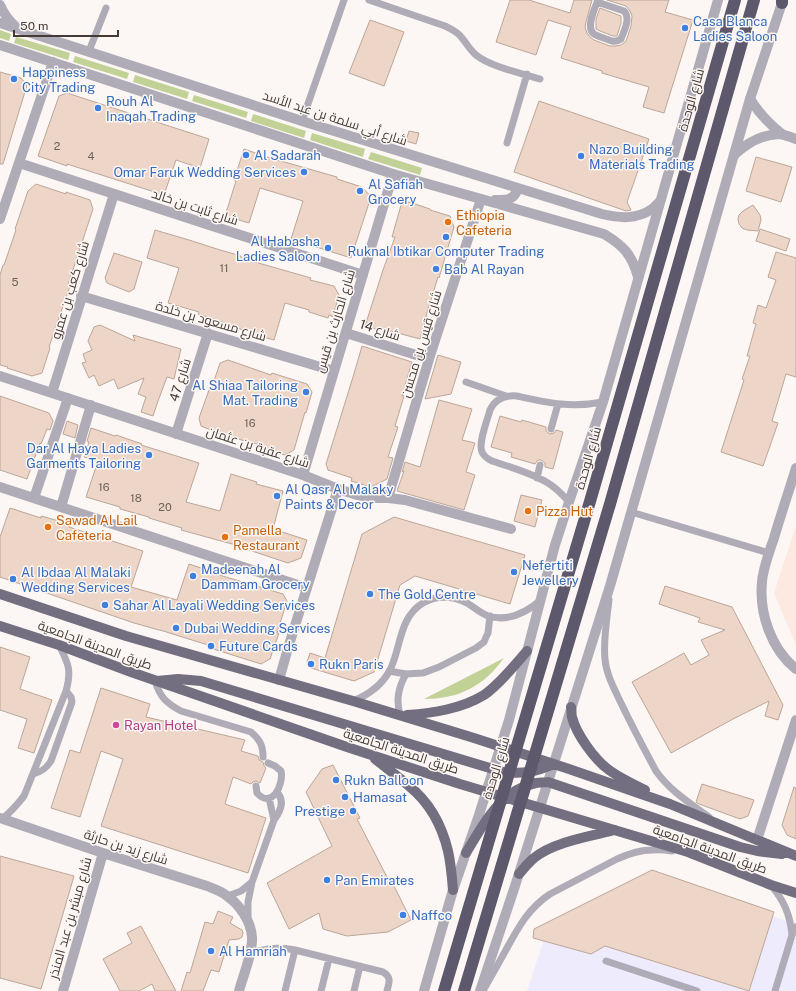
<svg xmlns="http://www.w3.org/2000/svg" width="796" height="991" viewBox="0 0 796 991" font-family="'Public Sans',Cairo,sans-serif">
<rect width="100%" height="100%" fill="#fcf7f4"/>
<!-- industrial -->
<path fill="#eeebfd" d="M657,879L796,924V991H527L547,930Z"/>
<!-- education -->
<path fill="#fde9e1" d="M795,529H796V645L774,593Z"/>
<!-- green -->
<path fill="#c2d196" d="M0,30L11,34L9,41L0,38Z
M16,37L70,53L68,60L14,43Z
M75,56L129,73L127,79L73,62Z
M135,75L189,92L187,99L133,82Z
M194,95L248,112L246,118L192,101Z
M253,114L306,131L304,138L251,121Z
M312,133L365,149L363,157L310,140Z
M371,152L422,168L420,175L368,159Z
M504,658C484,686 459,699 424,699Z"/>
<!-- building -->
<path fill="#edd5c7" stroke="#bca698" d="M510,0H529L570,13L574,0H592L586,22L585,27L587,33L590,37L594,40L610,46H615L621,45L626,41L631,26L632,16L630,11L626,6L607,0H669L665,12L693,20L664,113L643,107L649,87L602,73V71L561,58L571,27L548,20L536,55L496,42Z
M600,8L621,16V23L617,36H613L600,31L596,29V19Z
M370,20L404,32L384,86L349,73Z
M0,72L21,78L27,85L3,164H0Z
M67,93L209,139L200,168L176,160L164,195L67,164V166L38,156L59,96Z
M539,101L649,139L627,202L631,210L626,211L514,172Z
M409,131L419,133L416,144L406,141Z
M244,149L267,157L337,177V179L362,187L371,197L351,258L291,239L303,201L260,188L249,223L225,216L236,181L234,180Z
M756,157L792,167L781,202L746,191Z
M36,184L66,194V192L90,200L93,209L68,285L70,286L49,347L50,348L42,373L32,376L7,368L8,367L0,365V275L3,265H4L16,230L15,229L28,191Z
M409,202L430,209V210L450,216L454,227L439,278L438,277L426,316H427L420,339L390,331L389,333L365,326L383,270L395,237H392L401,205Z
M753,205L760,215L761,220L758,231L747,230L742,228L739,224L738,219L739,215L743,211Z
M760,229L790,239L786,251L756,241Z
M155,230L189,240L217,249L241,256V258L311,278L310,280L334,286L339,295L333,317L329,315L328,318L309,312V310L285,303L274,340L253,334V333L224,324L225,323L198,314L199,312L168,303L179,268L147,258Z
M776,252L796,258V377L786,374L772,421L778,423L763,466L721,452L744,380L742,379L750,356H747L756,324L753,323L758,305L766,308L776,280L768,277Z
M114,253L142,262L134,289L129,292L107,283L105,278Z
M100,325L135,341L133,335L181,349L174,379L167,377L158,401L153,416L141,412L146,397L138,394L144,378L118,389L114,379L99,386L94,375L89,378L82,363L86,362L83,354L92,350L88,341L94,327Z
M362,346L412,362L402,396H404L395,426L398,427L388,457L393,458L387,479L371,487L351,481L352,478L328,470L326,464L353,377Z
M438,355L461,362L451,394L425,399Z
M228,360L271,375L272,373L307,384L312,392L306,413L305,412L294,450L285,455L263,450L264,446L223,435L201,426L199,418L209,390H211L220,363Z
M0,396L49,413L53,421L50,430L47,429L41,444L40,443L27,479L0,470Z
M439,400L472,409L462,440L475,443L466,472L475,475L464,510L397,491L404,471L402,472L405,462L420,467Z
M500,416L521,422L522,420L546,427V431L550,434L554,433L556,430L563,432L553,469L545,467V463L541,460H538L535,464L511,457L512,453L491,447Z
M67,421L78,425L75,438L63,434Z
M91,428L115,436L116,435L142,444L141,445L199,463L186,502L220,511L231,474L257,482L256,484L283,491L273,529L307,540L301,558L288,563L243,548V547L181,530L182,528L149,518V517L120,509V507L86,497L98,461L84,457L89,442L87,441Z
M521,495L542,500L535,527L514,521Z
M10,508L41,518V516L70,524L69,527L143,551L131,587L177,600L189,564L216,573V574L283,594L287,601L277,633H279L270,659L261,664L207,647L208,645L160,630H159L134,623L0,577V537Z
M394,517L525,555L510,604L415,576L400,585L374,672L354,681L311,668L307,662L310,653L325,658L362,534Z
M665,586L732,607L783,705L778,720L765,716L769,701L733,719L671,753L632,682L684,653L691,665L709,655L701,640L725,630L698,622L700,618L659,604Z
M0,647L30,657L20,689L52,700L34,753L18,748L27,719L0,710Z
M101,688L150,704L146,717L245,740L241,751L258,756L259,760L263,762L264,766L266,768L260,783L256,781L253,782L251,784L233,777L225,804L266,818L248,873L101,826L123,759L101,751L80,817L51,808L70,750L80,753Z
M333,765L360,818L357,819L389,881L391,880L411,920L388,932L347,936L323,929L319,913L289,929L267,883L332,846L306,792L322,769Z
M702,784L754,800L748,816L740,819L699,804L696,802Z
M794,787L796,788V839L787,835L782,825Z
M0,856L74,876L41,989L0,978Z
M652,870L774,912L749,991L605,946L591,954L533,938L534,929Z
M218,911L233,917L230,923L242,930L243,933L242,937L239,939L229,940L219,972L211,970L203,991H181L187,972L190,973L205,922L213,924Z
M141,926L176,991H155L152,984L139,991H120L103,959L132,943L127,933Z"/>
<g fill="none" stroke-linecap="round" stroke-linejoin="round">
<!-- service -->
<path stroke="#afacb7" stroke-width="7" d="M369,0L445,26C451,29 458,32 462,38C467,44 470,50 476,55C491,67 521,73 540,79
M597,2L624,11C631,18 624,31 621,39C618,41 616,42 612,41C607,39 599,37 594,34C585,28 595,8 598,0
M89,51L106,8
M302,121L344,0
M507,143L527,74
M466,382L506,396
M551,429L558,404
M537,478L540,465
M569,502C563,495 556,488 548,483C532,473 510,467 492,461C488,459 484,457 482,452C478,443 487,421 490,410C495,399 505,395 517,396C549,403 570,408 603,402
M631,512L769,553
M609,600C607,618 603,641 605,659C606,673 613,686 619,699C631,724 643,747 656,771C670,791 690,803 709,817
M389,671L406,674L423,673L439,667L476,648L484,642L486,637L488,633L490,616
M155,681C160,697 166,703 181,711L251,732C260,740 263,745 263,757
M353,701C368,695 382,685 390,670C401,648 399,617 423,603C437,595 453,596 467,603C474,607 480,613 488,616C508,622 527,612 541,600
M400,715C396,700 398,688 406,674
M33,774C41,772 46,769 51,761L72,702L71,697L66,691
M256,786L257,793C272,810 284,784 281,771L275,766L268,763
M269,798L274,820
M2,819C11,812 17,805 24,796L66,691C72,670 68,663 59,645
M771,885C784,901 790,914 792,935
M228,896L241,891L252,882
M248,920V902L252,882L274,820C281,811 285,801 277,792
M250,953C266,949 278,946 295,950
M606,961L697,991
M484,989C492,975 500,961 507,948C519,926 529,908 550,894L617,859C628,854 640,850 652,850C659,849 666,850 672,851
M285,991L295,950L383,972C392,977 389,983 387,991
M321,991L329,959
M354,991L360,966
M775,991L792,935L796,927"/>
<!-- minor -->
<path stroke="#afacb7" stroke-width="10" d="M750,99C759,113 769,124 782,134
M734,155C747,143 762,134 780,134C786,135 791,137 796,139
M19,163L314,259L363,275
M0,219L53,62
M81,296L334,371
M346,333L429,359
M0,376L303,475L338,489L357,495L378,498H388L405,500L511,529
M52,393L114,194
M176,434L208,333
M796,468C789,491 781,514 774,538C770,550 763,568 762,582C759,613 771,649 796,669
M303,475C332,375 363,275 393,174
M0,487L307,588
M34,498L68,398
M388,498L429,359L481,199
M61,507L91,405
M279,680L288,648L338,489
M0,818L103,853L207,886C214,889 221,891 227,896C239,904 251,921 252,937C253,952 243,976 239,991
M757,840L796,720
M63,991L103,853"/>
<!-- tertiary -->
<path stroke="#afacb7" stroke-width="10" d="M0,5C4,14 8,20 15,26
M0,23L302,121L602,214C619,218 636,220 652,209C655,207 658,203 661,200
M0,45L393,174L604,234C624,246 632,255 638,277
M495,200C506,200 514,201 518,188
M424,991L453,890L478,818L509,720L555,545L569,502L603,402L718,0
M480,991L515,886L610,586L750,99L783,0"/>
<!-- primary -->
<path stroke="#736e80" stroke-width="10" d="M0,594L126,636L353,701L474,738L569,769L670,804L796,856
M0,626L59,645L131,672L347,747L460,784L688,852L771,885L796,893
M157,681L178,679L201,681L503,772C523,774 536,772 554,764
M571,707C572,710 571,714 572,717C576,734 595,760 609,770C620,778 633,784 645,790
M407,715C433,713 461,709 484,695C499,685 515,665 527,651
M375,759C386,768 398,776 409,786C429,802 442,826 448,851C451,864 452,877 453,890
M466,853C483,825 500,790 536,783C539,782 544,783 548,782L740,847L757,851L782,854
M519,874C524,868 529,862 534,858C553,842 591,836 615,830"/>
<!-- motorway -->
<path stroke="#5d586c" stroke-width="12" d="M782,3V0"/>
<!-- motorway-bridge -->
<path stroke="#5d586c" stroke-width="12" d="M444,991L591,498L735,0
M464,991L610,504L754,0"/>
</g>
<!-- markers -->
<g fill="#3f7fe0" stroke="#fcf7f4" stroke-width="1.5">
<circle cx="685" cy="28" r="4"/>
<circle cx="14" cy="79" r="4"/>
<circle cx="98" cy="108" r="4"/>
<circle cx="246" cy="155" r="4"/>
<circle cx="581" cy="156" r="4"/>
<circle cx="304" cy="172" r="4"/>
<circle cx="360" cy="191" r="4"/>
<circle cx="446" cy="237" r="4"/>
<circle cx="328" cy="248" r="4"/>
<circle cx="436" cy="269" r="4"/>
<circle cx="306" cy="392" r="4"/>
<circle cx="149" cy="455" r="4"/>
<circle cx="277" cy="496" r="4"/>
<circle cx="514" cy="572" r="4"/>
<circle cx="193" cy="576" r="4"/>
<circle cx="13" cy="579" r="4"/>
<circle cx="370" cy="594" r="4"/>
<circle cx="105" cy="605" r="4"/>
<circle cx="176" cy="628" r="4"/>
<circle cx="211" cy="646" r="4"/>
<circle cx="311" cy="664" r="4"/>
<circle cx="336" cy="780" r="4"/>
<circle cx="345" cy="797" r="4"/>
<circle cx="353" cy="811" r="4"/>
<circle cx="327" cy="880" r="4"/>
<circle cx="403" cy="915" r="4"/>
<circle cx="211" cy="951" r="4"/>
</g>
<g fill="#e8710a" stroke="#fcf7f4" stroke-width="1.5">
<circle cx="448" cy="222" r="4"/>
<circle cx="528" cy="511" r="4"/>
<circle cx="48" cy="527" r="4"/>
<circle cx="225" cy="537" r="4"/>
</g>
<circle fill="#d1479c" stroke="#fcf7f4" stroke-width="1.5" cx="116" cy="725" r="4"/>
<g text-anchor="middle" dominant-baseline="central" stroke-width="3" stroke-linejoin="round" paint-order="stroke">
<!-- number labels -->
<g font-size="11" fill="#6e615a">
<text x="57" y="146">2</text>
<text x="91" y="156">4</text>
<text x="224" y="268">11</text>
<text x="15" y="282">5</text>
<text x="250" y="423">16</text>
<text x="104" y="487">16</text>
<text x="136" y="498">18</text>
<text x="165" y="507">20</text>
</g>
<!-- shop labels -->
<g font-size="13" fill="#366cbe" stroke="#fcf7f4" text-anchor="start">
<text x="693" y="21">Casa Blanca<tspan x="693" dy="15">Ladies Saloon</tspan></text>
<text x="22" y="72">Happiness<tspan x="22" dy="15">City Trading</tspan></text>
<text x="106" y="101">Rouh Al<tspan x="106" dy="15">Inaqah Trading</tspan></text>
<text x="589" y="149">Nazo Building<tspan x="589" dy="15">Materials Trading</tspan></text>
<text x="254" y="155">Al Sadarah</text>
<text x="296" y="172" text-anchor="end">Omar Faruk Wedding Services</text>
<text x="368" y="184">Al Safiah<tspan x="368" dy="15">Grocery</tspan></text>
<text x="320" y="241" text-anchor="end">Al Habasha<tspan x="320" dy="15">Ladies Saloon</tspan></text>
<text x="446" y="251" text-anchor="middle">Ruknal Ibtikar Computer Trading</text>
<text x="444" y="269">Bab Al Rayan</text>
<text x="298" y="385" text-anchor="end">Al Shiaa Tailoring<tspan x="298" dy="15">Mat. Trading</tspan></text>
<text x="141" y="448" text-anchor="end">Dar Al Haya Ladies<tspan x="141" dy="15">Garments Tailoring</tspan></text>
<text x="285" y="489">Al Qasr Al Malaky<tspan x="285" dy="15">Paints &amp; Decor</tspan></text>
<text x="522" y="565">Nefertiti<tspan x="522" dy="15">Jewellery</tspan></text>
<text x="201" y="569">Madeenah Al<tspan x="201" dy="15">Dammam Grocery</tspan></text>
<text x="21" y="572">Al Ibdaa Al Malaki<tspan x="21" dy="15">Wedding Services</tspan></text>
<text x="378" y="594">The Gold Centre</text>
<text x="113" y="605">Sahar Al Layali Wedding Services</text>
<text x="184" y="628">Dubai Wedding Services</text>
<text x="219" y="646">Future Cards</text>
<text x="319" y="664">Rukn Paris</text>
<text x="344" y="780">Rukn Balloon</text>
<text x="353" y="797">Hamasat</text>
<text x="345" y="811" text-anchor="end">Prestige</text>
<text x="335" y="880">Pan Emirates</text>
<text x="411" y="915">Naffco</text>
<text x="219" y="951">Al Hamriah</text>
</g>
<!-- street labels -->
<g font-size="13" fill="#443a35" stroke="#fcf7f4">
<text transform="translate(691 100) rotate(-74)">شارع الوحدة</text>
<text transform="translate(335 118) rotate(18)">شارع أبي سلمة بن عبد الأسد</text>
<text transform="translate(195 207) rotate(18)">شارع ثابت بن خالد</text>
<text transform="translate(70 290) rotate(-73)">شارع كعب بن عمرو</text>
<text transform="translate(211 321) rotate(16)">شارع مسعود بن خلدة</text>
<text transform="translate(335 321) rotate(-73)">شارع الحارث بن قيس</text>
<text transform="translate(380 330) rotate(18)">شارع 14</text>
<text transform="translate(421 344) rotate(-73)">شارع قيس بن محسن</text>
<text transform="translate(180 380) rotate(-72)">شارع 47</text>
<text transform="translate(258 447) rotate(18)">شارع عقبة بن عثمان</text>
<text transform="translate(588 458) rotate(-74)">شارع الوحدة</text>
<text transform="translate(95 645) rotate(20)">طريق المدينة الجامعية</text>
<text transform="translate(401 751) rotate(18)">طريق المدينة الجامعية</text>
<text transform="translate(496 768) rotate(-73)">شارع الوحدة</text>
<text transform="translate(126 847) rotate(18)">شارع زيد بن حارثة</text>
<text transform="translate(710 849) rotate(20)">طريق المدينة الجامعية</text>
<text transform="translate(70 918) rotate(-74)">شارع مبشر بن عبد المنذر</text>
</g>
<!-- food labels -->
<g font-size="13" fill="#c56008" stroke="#fcf7f4" text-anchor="start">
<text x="456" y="215">Ethiopia<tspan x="456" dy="15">Cafeteria</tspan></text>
<text x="536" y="511">Pizza Hut</text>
<text x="56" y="520">Sawad Al Lail<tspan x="56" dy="15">Cafeteria</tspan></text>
<text x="233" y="530">Pamella<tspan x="233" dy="15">Restaurant</tspan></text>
</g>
<!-- hotel labels -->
<g font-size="13" fill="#b23c85" stroke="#fcf7f4" text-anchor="start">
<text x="124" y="725">Rayan Hotel</text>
</g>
</g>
<!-- scale -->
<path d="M14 30v6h104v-6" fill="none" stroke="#443a35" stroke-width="2"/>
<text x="20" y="30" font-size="12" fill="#443a35" stroke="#fcf7f4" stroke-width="3" paint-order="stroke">50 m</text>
</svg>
